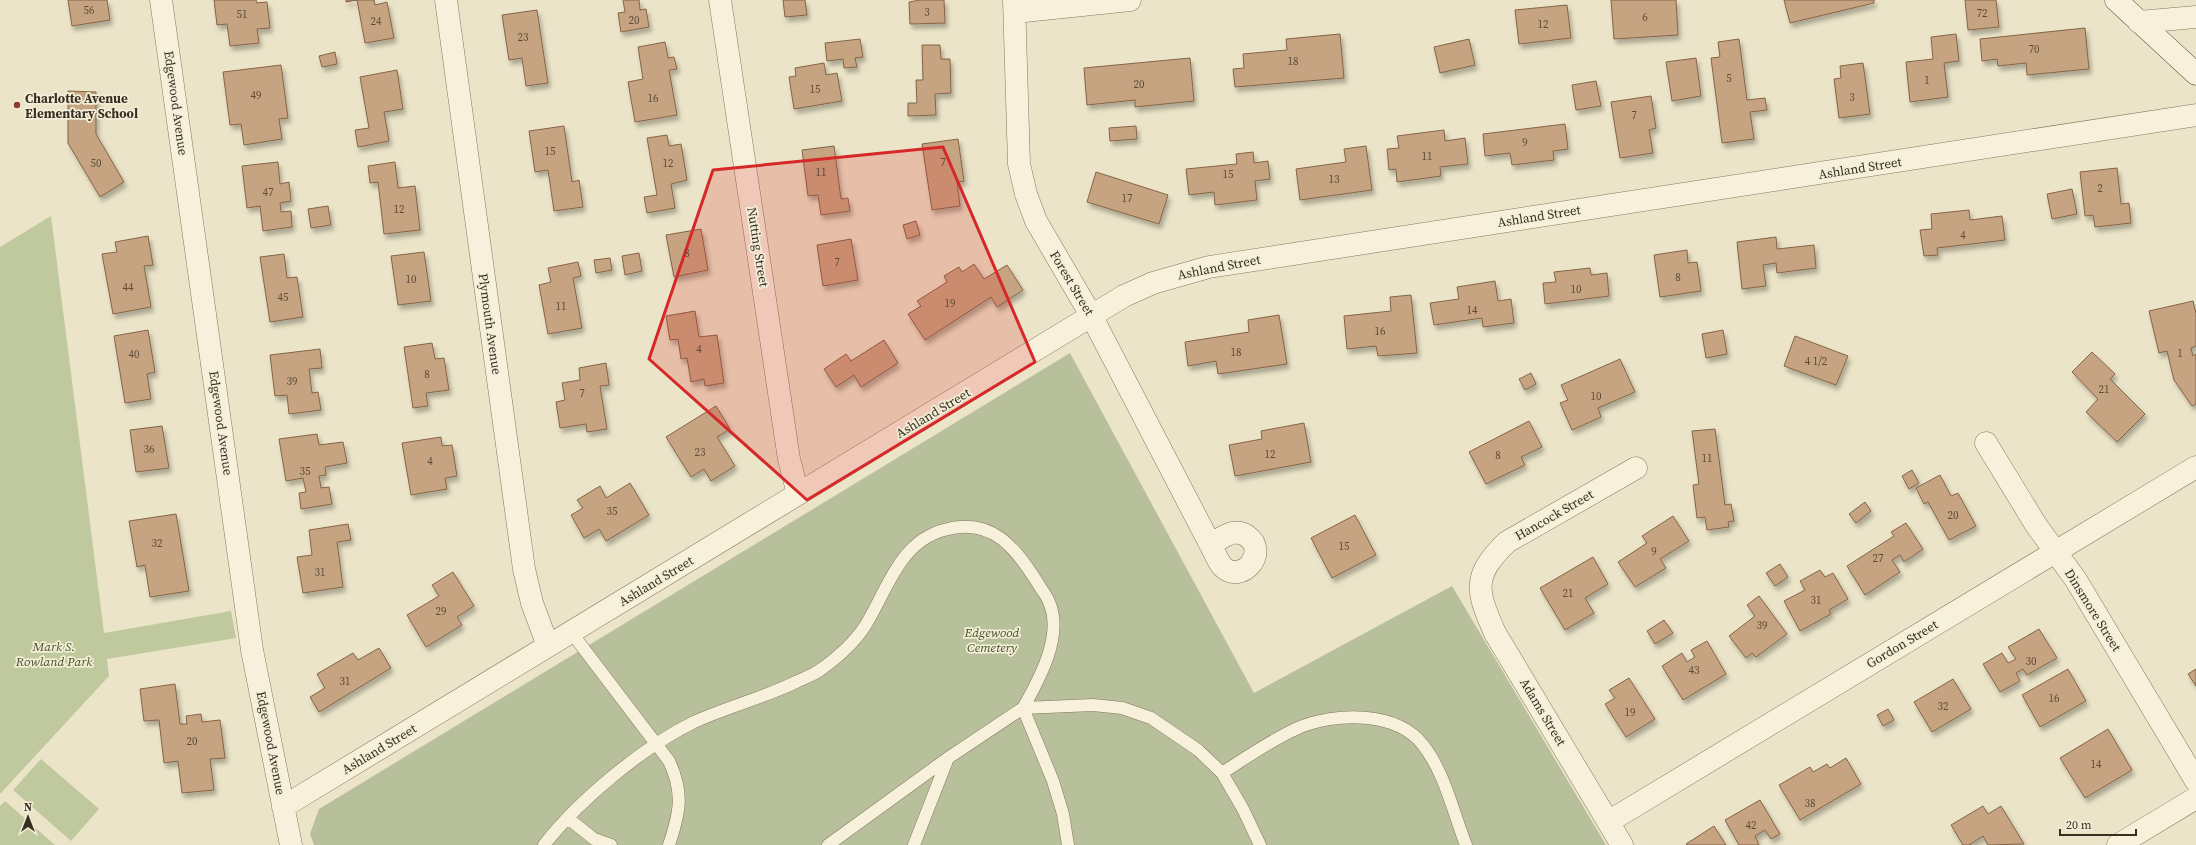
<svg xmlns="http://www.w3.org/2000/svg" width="2196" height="845" viewBox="0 0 2196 845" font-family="'Source Serif 4',serif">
<defs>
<filter id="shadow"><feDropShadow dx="2.5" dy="4.5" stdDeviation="2" flood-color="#0004"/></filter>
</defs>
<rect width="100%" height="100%" fill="#ebe4c8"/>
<!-- green -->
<path fill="#c0c99d" d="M51,216L104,633L231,611L236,638L107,659L109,676L0,794V247Z
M41,759L99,809L71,841L13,790Z
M5,801L55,845H0V806Z"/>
<!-- cemetery -->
<path fill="#b8bf9b" d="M1070,353L1254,693L1452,586L1606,845H314L310,834L319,809Z"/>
<!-- building -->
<path fill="#c7a481" stroke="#846446" filter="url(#shadow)" d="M68,0H107L110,20L72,26Z
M214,0H256L257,3L267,2L270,28L257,29L259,43L230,46L227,24L217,25Z
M346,0H374L375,5L387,2L394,38L365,43L357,0L346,2Z
M623,0H639L640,10L646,9L649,27L621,32L618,13L625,12Z
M783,0H805L807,15L785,17Z
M920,0H944L945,23L910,24L909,2Z
M1611,0H1676L1678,35L1614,39Z
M1784,0H1874V3L1790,23Z
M1965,0H1996L1999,27L1968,30Z
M1567,5L1571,38L1519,44L1515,10Z
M537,10L548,83L526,86L522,58L509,60L502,15Z
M2085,28L2089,69L2027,75L2026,63L1998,66L1997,59L1982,61L1980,39Z
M1340,34L1344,78L1235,87L1233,69L1244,68L1243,54L1287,50L1286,39Z
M1956,34L1959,61L1944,63L1948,97L1910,102L1906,62L1933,59L1931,37Z
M860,39L863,57L855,58L857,67L844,68L843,59L827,61L825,43Z
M1469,39L1475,65L1440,73L1434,47Z
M1739,39L1747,100L1765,98L1767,110L1750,112L1754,139L1722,143L1711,58L1720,57L1718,42Z
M665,42L668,58L674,57L677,69L669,70L677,115L635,122L628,82L643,79L638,47Z
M922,45H940L941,59H950L951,93L935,94L936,115L908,116V103H917L916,80H923Z
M335,52L337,64L322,67L319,56Z
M1190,58L1194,101L1135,107V100L1087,105L1084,68Z
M1696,58L1701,96L1672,101L1666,62Z
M824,63L826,75L837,73L842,101L794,109L789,77L796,76L795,68Z
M1863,63L1870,114L1839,118L1834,79L1841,78L1840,66Z
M281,65L288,118L279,119L282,139L244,145L241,124L230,125L223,72Z
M397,70L403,109L384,112L389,141L358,147L355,130L369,128L360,77Z
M1596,81L1601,106L1576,110L1572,85Z
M68,91L96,92V134L124,182L100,197L68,143Z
M1651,96L1656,128L1649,130L1653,153L1620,158L1611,102Z
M1565,124L1568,149L1553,151L1554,160L1512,165L1510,153L1485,156L1483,134Z
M564,126L572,182L579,180L583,207L554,211L548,170L535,172L529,131Z
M1136,126L1137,139L1110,141L1109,128Z
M1444,130L1445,141L1465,138L1468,164L1440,167L1441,176L1397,182L1396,169L1389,170L1387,149L1399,148L1397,136Z
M667,135L669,146L681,144L687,180L671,184L675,208L647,213L644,197L657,195L647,138Z
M958,139L964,181L957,182L960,206L932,210L922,144Z
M834,146L841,199L848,198L850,211L821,215L818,195L808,196L802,150Z
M1366,146L1372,190L1300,200L1296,169L1346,162L1344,149Z
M1253,152L1254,163L1268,161L1270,179L1255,181L1257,200L1215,205L1214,192L1189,195L1186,169L1237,164L1236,154Z
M278,162L280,184L289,182L291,201L280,203L281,212L291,211L292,227L263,231L260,206L247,208L242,166Z
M395,162L398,188L415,186L420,230L384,234L378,182L370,183L368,166Z
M2117,168L2121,204L2129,203L2131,223L2095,227L2093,215L2085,216L2080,172Z
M1096,172L1168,195L1159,224L1087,202Z
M2072,189L2077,214L2052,219L2047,194Z
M328,206L331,225L311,228L308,209Z
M1969,210L1970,220L2002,216L2005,240L1937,248L1938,255L1924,256L1920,230L1932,229L1931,214Z
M916,221L920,235L907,239L903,225Z
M701,229L708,270L674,277L666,235Z
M148,236L153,265L144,266L151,307L113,314L102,254L117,252L115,242Z
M1776,237L1777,249L1814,245L1816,268L1777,273L1776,263L1763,265L1766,286L1742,289L1737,242Z
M851,239L858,280L823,286L817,245Z
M1687,250L1688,263L1697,262L1701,291L1660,297L1654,255Z
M424,252L431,301L398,305L391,256Z
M639,253L642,271L625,275L622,256Z
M284,254L287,278L297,277L303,317L270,322L260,257Z
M610,258L612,270L596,273L594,260Z
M578,262L581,276L573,278L582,328L548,334L539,285L551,282L548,268Z
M974,264L984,279L1007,265L1023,290L997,307L991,297L925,340L908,314L921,306L917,301L947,282L944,276L959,267L962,272Z
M1590,268L1591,275L1607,273L1609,296L1545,304L1543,283L1556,282L1554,272Z
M1495,281L1498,301L1511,299L1514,323L1483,327L1482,318L1434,325L1430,303L1459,299L1457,287Z
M1411,295L1417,353L1378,356L1376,346L1347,349L1344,316L1391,311L1390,297Z
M2193,301L2196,314V346L2191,348L2193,356L2196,354V404L2192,406L2174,380L2167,351L2159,353L2149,311Z
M695,311L699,337L717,335L724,383L705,386L704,379L691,382L687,358L681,359L678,339L670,340L666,316Z
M1279,315L1287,364L1218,374L1216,361L1188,366L1185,342L1249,332L1248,320Z
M148,330L155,372L147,374L151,399L125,403L114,336Z
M1723,330L1727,354L1706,358L1702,334Z
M1795,336L1848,356L1836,385L1784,366Z
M884,340L898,363L861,387L854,375L836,387L824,369L846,354L851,361Z
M432,343L435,359L444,358L449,390L426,393L428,406L413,408L404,347Z
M320,349L322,368L309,369L312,393L318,392L321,410L289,414L287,395L275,396L270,355Z
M2092,352L2115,374L2110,379L2145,414L2117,442L2086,412L2098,399L2072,372Z
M1620,359L1635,392L1598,408L1601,417L1572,430L1560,403L1568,400L1561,385Z
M606,363L609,385L600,386L607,429L587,432L586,424L560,428L556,402L565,400L562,383L580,380L579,368Z
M1531,373L1536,384L1525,390L1519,379Z
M716,406L730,429L717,437L735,466L711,481L704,469L691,477L666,437Z
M1529,421L1542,447L1521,457L1525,465L1486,484L1469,452Z
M1304,423L1311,462L1235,476L1229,445L1262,439L1261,431Z
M162,426L169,468L136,472L130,430Z
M1715,429L1725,505L1731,504L1734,521L1728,522L1729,527L1707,530L1705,517L1697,518L1693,485L1699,484L1692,431Z
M317,434L319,445L343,442L347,463L325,467L326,475L319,476L321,488L329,487L332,504L301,509L299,493L306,492L303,478L286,481L279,439Z
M441,437L442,446L452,445L457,476L445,478L447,489L411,495L402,443Z
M1912,470L1919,483L1909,489L1902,476Z
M1940,475L1951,496L1958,493L1976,526L1949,540L1928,502L1924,504L1916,488Z
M630,483L649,515L606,541L599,529L584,538L571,515L583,508L577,500L600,486L606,498Z
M1865,502L1871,511L1856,523L1849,514Z
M176,514L189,591L150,597L145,565L137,567L129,521Z
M1355,515L1376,555L1332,578L1311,538Z
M1673,516L1689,541L1660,559L1666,568L1635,587L1618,562L1647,543L1642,536Z
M1906,523L1923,549L1904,562L1900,555L1892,560L1900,572L1865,595L1847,566L1894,536L1891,532Z
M348,524L351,540L337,542L343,587L303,593L297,557L312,555L309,530Z
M1593,557L1608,584L1585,598L1594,613L1565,630L1540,588Z
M1780,564L1788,577L1775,586L1766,573Z
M1820,570L1825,577L1833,573L1848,599L1829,610L1831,614L1800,631L1784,601L1805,590L1800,581Z
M453,572L474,606L457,617L462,625L426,647L407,615L439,596L432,585Z
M1759,596L1787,634L1756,657L1752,653L1746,658L1729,636L1755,616L1747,605Z
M1664,620L1673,633L1655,644L1647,631Z
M2039,629L2057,658L2027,675L2023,669L2016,673L2020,681L2000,692L1983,664L2002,653L2008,663L2016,659L2008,647Z
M1707,641L1726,674L1683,700L1662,666L1682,653L1687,662L1695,657L1691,650Z
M379,648L391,668L319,712L310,697L325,688L317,674L353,653L358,660Z
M2068,669L2086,701L2040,727L2022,695Z
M2196,669V686L2188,674Z
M1629,678L1655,719L1626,737L1605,704L1615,698L1609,690Z
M1953,679L1971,709L1932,732L1914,702Z
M175,684L180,724H187L186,716L201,714L202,722L220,720L225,758L210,759L214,790L182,793L178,761L164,763L159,720L144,721L140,689Z
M1888,709L1894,720L1883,726L1877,715Z
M2108,729L2132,770L2085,798L2060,758Z
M1846,758L1861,784L1800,820L1779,785L1810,767L1813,772L1827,764L1830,768Z
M1760,800L1780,834L1771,839L1765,830L1755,836L1759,845H1739L1725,820Z
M1983,806L1988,814L2001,806L2024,844L1988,845L1983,836L1969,845H1963L1951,825Z
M1714,826L1726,845H1687L1686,844Z"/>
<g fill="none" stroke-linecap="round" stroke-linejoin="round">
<defs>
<path id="lane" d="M571,632L669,761C684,793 680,812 669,845
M1222,773C1247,757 1271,740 1298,728C1335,712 1397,711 1423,745C1445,773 1453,812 1466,845
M569,819L594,839L611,845
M544,845C579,800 643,747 694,722C727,707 763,698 796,682C804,678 813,675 820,670C837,658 854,643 865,626C887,591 899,542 944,530C993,516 1016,549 1039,585C1042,591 1047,596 1049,602C1064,635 1039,680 1023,708L1053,781L1063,814L1068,845
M828,845L948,758L1023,708L1093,705L1122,708L1151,718L1198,750L1222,773L1243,809L1260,845
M914,845L948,758"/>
<path id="street" d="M161,0L252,650L291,845
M446,0L524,569L532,603L548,646
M720,0L789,459L798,494
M1014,0L1019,164L1026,194L1036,221L1092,317L1210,544C1214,551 1217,560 1222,566C1241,586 1270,552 1247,536C1243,533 1238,532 1232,533C1225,535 1217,541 1210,544
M1015,12L1130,0
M2139,22L2196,17
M1986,443L2036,525L2076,580L2196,781
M283,807L1124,296L1153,283L1209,267L2196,115
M1608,822L2196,467
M1622,845L1495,633C1476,590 1472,576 1507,542L1636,468
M2118,845L2196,798"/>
<path id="secondary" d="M2116,0L2196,74"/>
</defs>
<!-- lane casing -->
<use href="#lane" stroke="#86775e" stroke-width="13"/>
<!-- street casing -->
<use href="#street" stroke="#86775e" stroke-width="23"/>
<!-- secondary casing -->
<use href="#secondary" stroke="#685841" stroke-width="23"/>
<!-- lane -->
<use href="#lane" stroke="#f7f1db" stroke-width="12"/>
<!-- street -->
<use href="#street" stroke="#f7f1db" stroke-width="22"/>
<!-- secondary -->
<use href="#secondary" stroke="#f7f1db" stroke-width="22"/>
</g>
<!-- marked area -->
<path fill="#d62828" fill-opacity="0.2" stroke="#d62828" stroke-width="3" stroke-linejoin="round" d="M943,147L1035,362L807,500L649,359L713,170Z"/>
<!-- markers -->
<circle fill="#913a33" stroke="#f3eed7" stroke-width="1.5" cx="17" cy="105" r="4"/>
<g text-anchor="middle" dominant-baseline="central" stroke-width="3.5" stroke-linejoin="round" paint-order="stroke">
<!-- number labels -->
<g font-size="11" fill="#5c4c39">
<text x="89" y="10">56</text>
<text x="927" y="12">3</text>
<text x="1982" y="13">72</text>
<text x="242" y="14">51</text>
<text x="1645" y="17">6</text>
<text x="634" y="20">20</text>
<text x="376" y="21">24</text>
<text x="1543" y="24">12</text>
<text x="523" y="37">23</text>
<text x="2034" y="49">70</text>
<text x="1293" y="61">18</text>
<text x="1729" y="78">5</text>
<text x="1927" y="80">1</text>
<text x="1139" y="84">20</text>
<text x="815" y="89">15</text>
<text x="256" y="95">49</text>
<text x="1852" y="97">3</text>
<text x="653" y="98">16</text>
<text x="1634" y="115">7</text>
<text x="1525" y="142">9</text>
<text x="550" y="151">15</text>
<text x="1427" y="156">11</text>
<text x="943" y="162">7</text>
<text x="96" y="163">50</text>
<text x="668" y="163">12</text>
<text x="821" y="172">11</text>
<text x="1228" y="174">15</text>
<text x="1334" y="179">13</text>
<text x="2100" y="188">2</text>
<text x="268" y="192">47</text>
<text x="1127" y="198">17</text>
<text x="399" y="209">12</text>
<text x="1963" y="235">4</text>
<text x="687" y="253">8</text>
<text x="837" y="262">7</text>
<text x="1678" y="277">8</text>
<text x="411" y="279">10</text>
<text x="128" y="287">44</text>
<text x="1576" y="289">10</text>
<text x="283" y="297">45</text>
<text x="950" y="303">19</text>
<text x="561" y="306">11</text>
<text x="1472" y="310">14</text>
<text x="1380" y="331">16</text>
<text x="699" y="349">4</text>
<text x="1236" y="352">18</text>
<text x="2180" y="353">1</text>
<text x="134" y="354">40</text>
<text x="1816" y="361">4 1/2</text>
<text x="427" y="374">8</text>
<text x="292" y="381">39</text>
<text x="2104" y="389">21</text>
<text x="582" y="393">7</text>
<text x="1596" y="396">10</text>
<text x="149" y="449">36</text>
<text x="700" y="452">23</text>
<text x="1270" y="454">12</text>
<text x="1498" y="455">8</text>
<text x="1707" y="458">11</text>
<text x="430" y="461">4</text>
<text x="305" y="471">35</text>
<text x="612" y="511">35</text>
<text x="1953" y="515">20</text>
<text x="157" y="543">32</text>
<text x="1344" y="546">15</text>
<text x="1654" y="551">9</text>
<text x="1878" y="558">27</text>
<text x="320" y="572">31</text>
<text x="1568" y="593">21</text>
<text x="1816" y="600">31</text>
<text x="441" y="611">29</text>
<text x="1762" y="625">39</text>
<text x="2031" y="661">30</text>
<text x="1694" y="670">43</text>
<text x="345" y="681">31</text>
<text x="2054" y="698">16</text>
<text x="1943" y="706">32</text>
<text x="1630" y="712">19</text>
<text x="192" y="741">20</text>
<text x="2096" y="764">14</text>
<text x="1810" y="803">38</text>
<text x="1751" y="825">42</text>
</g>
<!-- poi labels -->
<g font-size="13" font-weight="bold" fill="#382e21" stroke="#f3eed7" text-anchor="start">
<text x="25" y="98">Charlotte Avenue<tspan x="25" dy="15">Elementary School</tspan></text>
</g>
<!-- street labels -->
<g font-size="13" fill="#382e21" stroke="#f3eed7">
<text transform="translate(176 103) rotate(82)">Edgewood Avenue</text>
<text transform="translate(1860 168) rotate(-9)">Ashland Street</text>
<text transform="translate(1539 216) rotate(-9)">Ashland Street</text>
<text transform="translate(758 247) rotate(81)">Nutting Street</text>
<text transform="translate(1219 267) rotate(-11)">Ashland Street</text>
<text transform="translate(1072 283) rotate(59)">Forest Street</text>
<text transform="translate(490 324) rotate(82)">Plymouth Avenue</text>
<text transform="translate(933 413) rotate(-31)">Ashland Street</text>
<text transform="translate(221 423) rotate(82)">Edgewood Avenue</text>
<text transform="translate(1554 515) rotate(-30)">Hancock Street</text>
<text transform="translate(656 581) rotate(-31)">Ashland Street</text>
<text transform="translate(2093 610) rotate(58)">Dinsmore Street</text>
<text transform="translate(1902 644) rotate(-31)">Gordon Street</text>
<text transform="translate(1543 712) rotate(59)">Adams Street</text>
<text transform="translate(271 743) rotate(79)">Edgewood Avenue</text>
<text transform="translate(379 749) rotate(-31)">Ashland Street</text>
</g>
<!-- park labels -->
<g font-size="13" font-style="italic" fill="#455329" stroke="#f3eed7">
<text x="992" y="632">Edgewood<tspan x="992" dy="15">Cemetery</tspan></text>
<text x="54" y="646">Mark S.<tspan x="54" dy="15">Rowland Park</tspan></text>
</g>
</g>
<!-- north arrow -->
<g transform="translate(28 817)" stroke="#f3eed7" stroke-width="3" paint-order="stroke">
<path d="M0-3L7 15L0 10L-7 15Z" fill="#382e21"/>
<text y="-6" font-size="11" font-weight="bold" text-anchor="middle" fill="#382e21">N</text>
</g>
<!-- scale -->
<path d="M2060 829v6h76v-6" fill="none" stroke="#382e21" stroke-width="2"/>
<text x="2066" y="829" font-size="12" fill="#382e21" stroke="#f3eed7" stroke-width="3" paint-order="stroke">20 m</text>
</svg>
